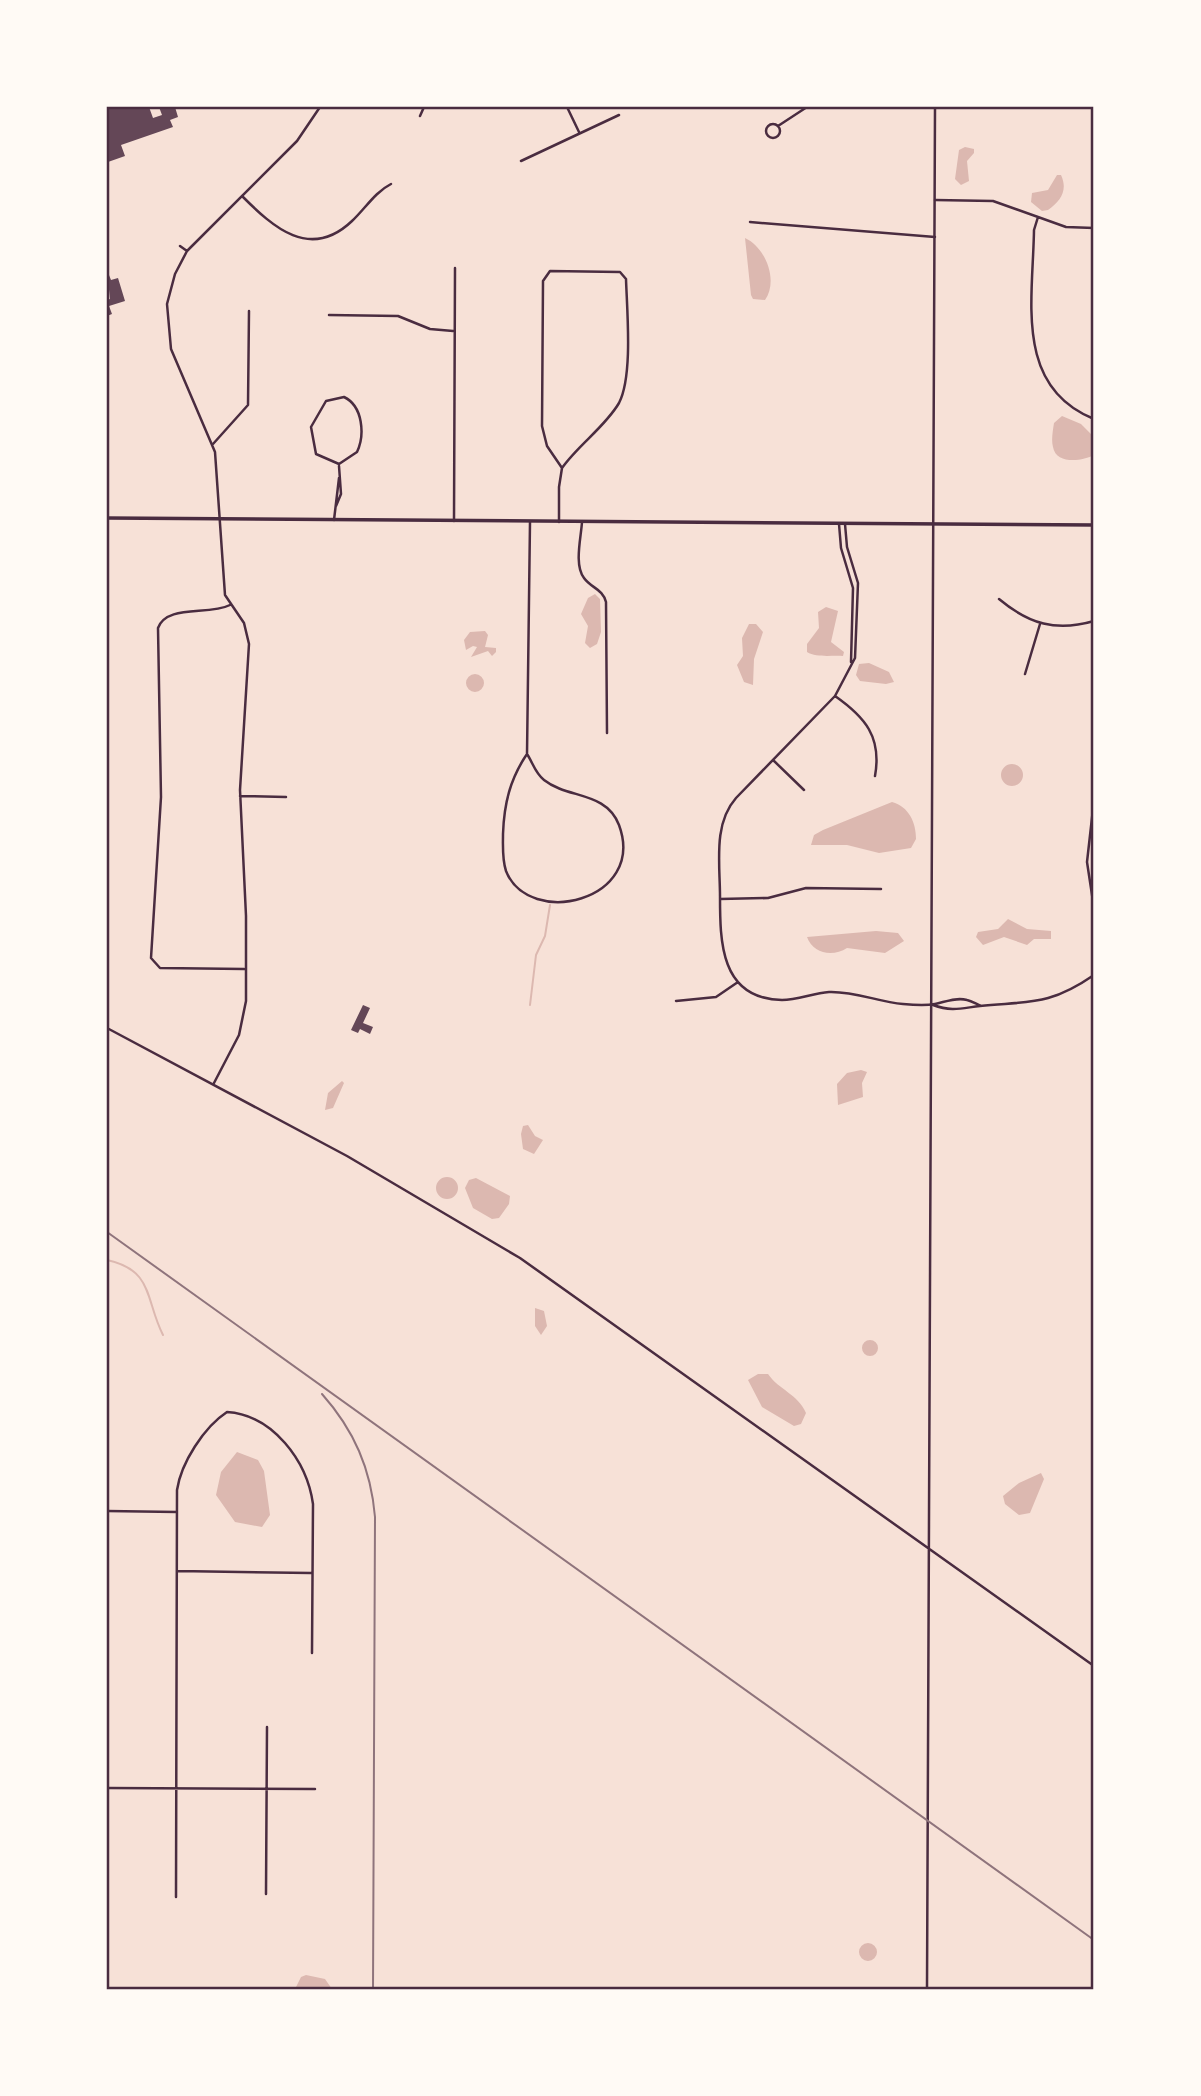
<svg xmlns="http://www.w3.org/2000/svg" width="1201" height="2096" viewBox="0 0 1201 2096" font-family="Literata,serif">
<rect width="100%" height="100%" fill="#f7e1d7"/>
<!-- water -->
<path fill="#dcb8b0" d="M965,147L974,149V153L967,161L969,181L961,185L955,179L959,150Z
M1057,175H1061C1068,190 1061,201 1048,210L1042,211L1031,202L1032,193L1048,190Z
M745,238C765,247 779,280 765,300L753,299L751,295Z
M1062,416L1081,424L1093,436L1094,455C1083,461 1056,465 1053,447C1051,440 1053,430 1054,423Z
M595,594L600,599L601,632L597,644L590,648L585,643L588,626L581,614L588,598Z
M826,607L838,611L831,642L844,652L843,656C832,655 817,658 807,652V644L819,628L818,612Z
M749,624H756L763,632L754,659L753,685L744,682L737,665L743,656L742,638Z
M485,631L488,635L485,647L496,648V652L492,656L488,651L471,657L477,647L473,646L466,650L464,640L470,632Z
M869,663L889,672L894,682L886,684L860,681L856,675L859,664Z
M466 683a9 9 0 1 1 18 0a9 9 0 1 1-18 0Z
M1001 775a11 11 0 1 1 22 0a11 11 0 1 1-22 0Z
M892,802C909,807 916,822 916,839L911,848L879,853L847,845H811L814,835L823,830Z
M1008,919L1027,929L1051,931V939H1034L1027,945L1004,937L983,945L976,937L978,932L998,929Z
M876,931L898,933L904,941L885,953L847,948C833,957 813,954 807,937Z
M861,1070L867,1072L862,1083L863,1097L838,1105L837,1084L847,1073Z
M342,1081L344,1083L333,1108L325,1110L328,1093Z
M528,1125L535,1136L543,1140L534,1154L523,1149L521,1134L523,1126Z
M436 1188a11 11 0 1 1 22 0a11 11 0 1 1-22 0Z
M476,1178L510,1196L509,1204L499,1218L492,1219L473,1208L465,1188L469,1180Z
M535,1308L544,1311L547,1326L541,1335L535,1326Z
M862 1348a8 8 0 1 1 16 0a8 8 0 1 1-16 0Z
M758,1374H768C779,1390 798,1394 806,1413L801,1424L794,1426L762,1407L748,1380Z
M237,1452L258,1460L264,1471L270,1515L262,1527L235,1522L216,1495L221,1472Z
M1041,1473L1044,1479L1030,1513L1019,1515L1005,1504L1003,1496L1019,1483Z
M859 1952a9 9 0 1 1 18 0a9 9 0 1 1-18 0Z
M306,1975L325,1979L332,1989H295L301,1977Z"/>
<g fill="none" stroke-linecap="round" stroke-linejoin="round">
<!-- stream -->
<path stroke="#dcb8b0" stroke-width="2" d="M530,1005L536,955L545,936L550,905
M107,1260C154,1270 145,1300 163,1335"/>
</g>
<!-- building -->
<path fill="#644757" d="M107,107H149L153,118L162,115L159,107H175L178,117L170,120L173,127L121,145L125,156L108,162Z
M107,270L111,280L118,278L125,301L109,306L112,314L107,316V300L110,299Z
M363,1005L370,1008L363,1023L373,1027L370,1034L360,1029L358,1033L351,1030Z"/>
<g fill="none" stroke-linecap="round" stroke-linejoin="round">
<!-- minor -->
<path stroke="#4a2c40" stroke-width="2.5" d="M567,107L579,132
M420,116L424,107
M766 131a7 7 0 1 1 14 0a7 7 0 1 1-14 0Z
M778,126L807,107
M521,161L619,115
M242,196C273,227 310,261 352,221C365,209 375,192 391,184
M935,200L993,201L1066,227L1094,228
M1038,217L1034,230C1033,300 1014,387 1094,419
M750,222L935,237
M180,246L187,251
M550,271L620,272L626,279C627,311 633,376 619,403C605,427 578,445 562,468L547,446L542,426L543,281Z
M329,315L398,316L430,329L453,331
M344,397C363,406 365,435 357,452L339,464L316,454L311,427L326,401Z
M213,444L248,405L249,311
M336,506L341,494L339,466
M334,520L339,478
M454,521L455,268
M559,522V487L562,468
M582,522C581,538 574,565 584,578C591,588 603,589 606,602L607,733
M839,524L841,548L853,588L851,662
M845,524L847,547L858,583L855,658L835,696L736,798C713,824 720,864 720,896C720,941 720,999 782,1000C798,1000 813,993 829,992C855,991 878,1002 903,1004C913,1005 925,1006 935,1004C945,1002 956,997 967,1000C972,1001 976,1004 981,1006
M999,599C1029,624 1056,632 1094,621
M230,605C208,616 167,604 158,628L161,797L151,958L160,968L244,969
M1025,674L1040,624
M835,696C865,717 882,737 875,776
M527,754C533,763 535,773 544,780C568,799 606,791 619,825C647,901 529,929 506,871C502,859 503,846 503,834C504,804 510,779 527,754Z
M527,754L530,522
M773,760L804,790
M240,796L286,797
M1094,800L1087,862L1094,908
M720,899L768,898L806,888L881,889
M676,1001L716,997L738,982
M933,1005C952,1012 962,1008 980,1006C1030,1001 1049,1006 1094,975
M214,1083L239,1035L246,1001V916L240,790L249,644L244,623L225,595L215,452L171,349L167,304L175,274L187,251L297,141L320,107
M107,1511L177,1512
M178,1571L311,1573
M107,1788L315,1789
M266,1894L267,1727
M176,1897L177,1490C181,1463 204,1427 227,1412C273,1415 307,1461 313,1504L312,1653"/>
<!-- tertiary -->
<path stroke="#4a2c40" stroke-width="2.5" d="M107,1028L347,1156L520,1258L1094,1666
M927,1989L935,107"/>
<!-- secondary -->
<path stroke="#4a2c40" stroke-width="3.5" d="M107,518L1094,525"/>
<!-- rail -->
<path stroke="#8f747c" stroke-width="2" d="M107,1232L1094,1940
M322,1394C354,1430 371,1469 375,1517L373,1989"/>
</g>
<!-- border -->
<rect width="1201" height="2096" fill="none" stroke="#fffaf5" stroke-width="217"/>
<rect x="108" y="108" width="984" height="1880" fill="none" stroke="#4a2c40" stroke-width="2.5"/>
</svg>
